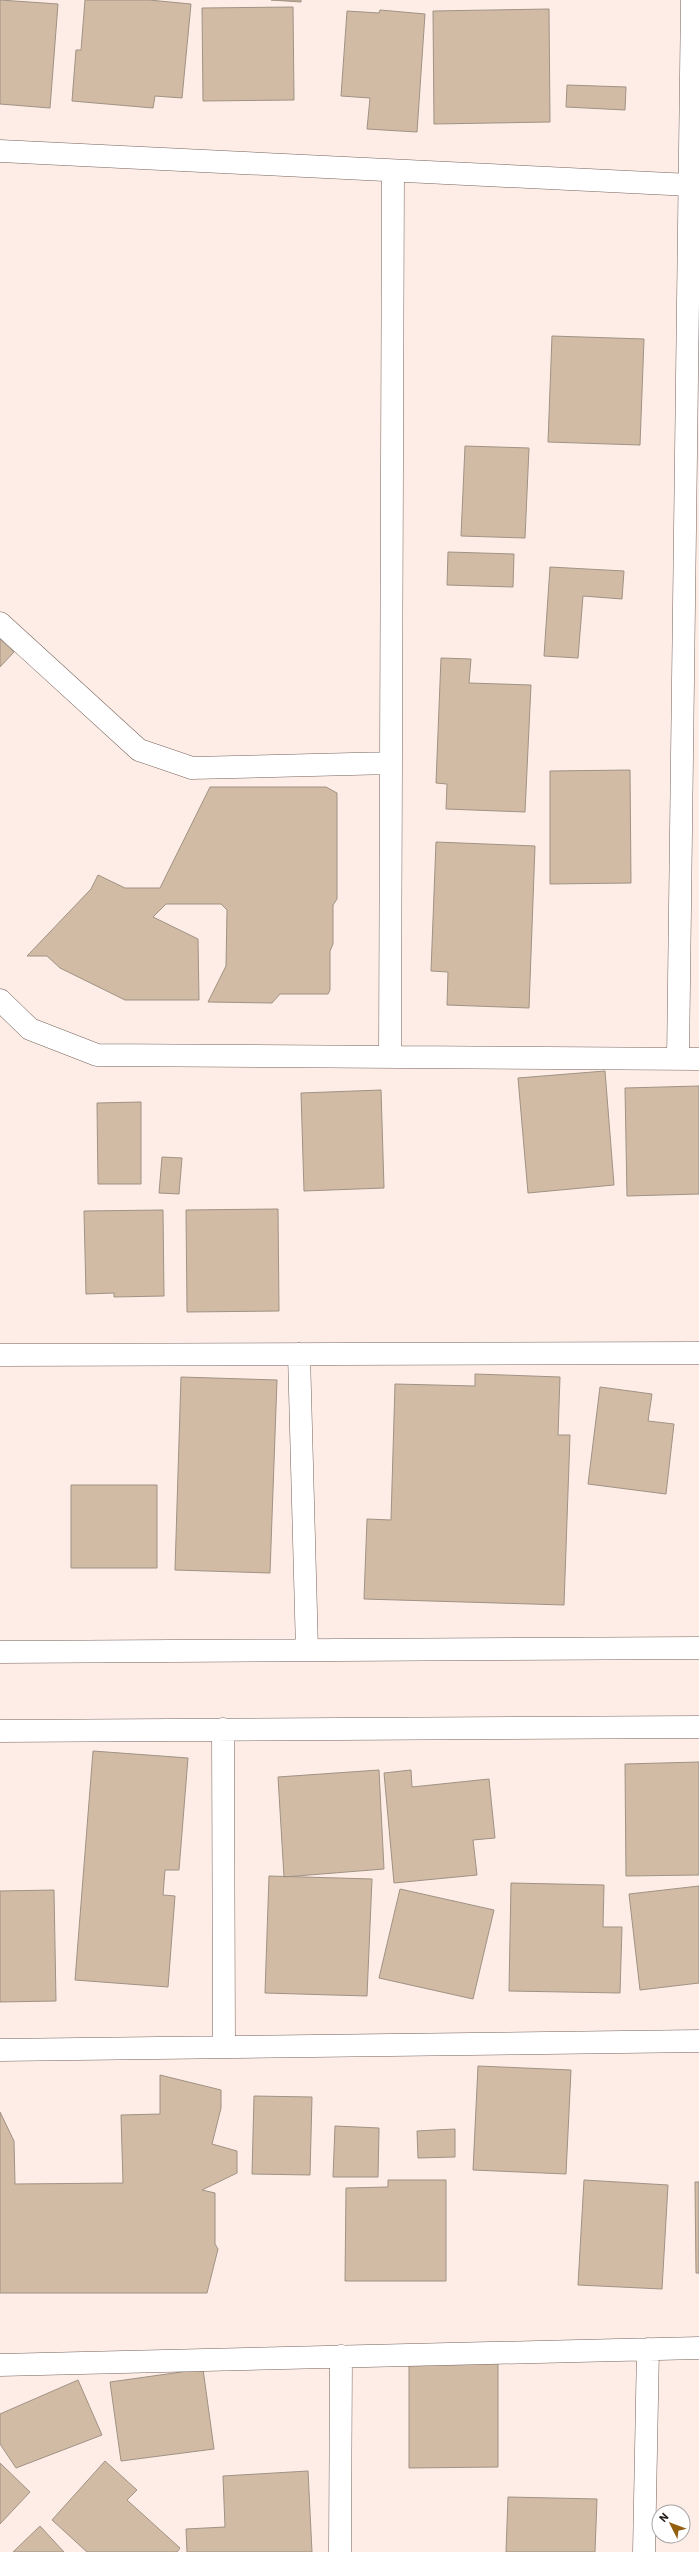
<svg xmlns="http://www.w3.org/2000/svg" width="699" height="2552" viewBox="0 0 699 2552" font-family="'IBM Plex Sans',sans-serif">
<rect width="100%" height="100%" fill="#fdede6"/>
<!-- building -->
<path fill="#d2bba5" stroke="#a09284" d="M0,0L58,4L50,108L0,104Z
M85,0H149L191,4L182,98L155,96L153,108L72,101L76,50H81Z
M271,0H301V2Z
M293,7L294,100L203,101L202,8Z
M549,9L550,122L434,124L433,11Z
M380,10L425,14L417,132L367,129L370,98L341,96L347,11L379,13Z
M567,85L626,87L625,110L566,107Z
M552,336L644,339L640,445L548,442Z
M465,446L529,448L525,538L461,536Z
M448,552L514,554L513,587L447,585Z
M550,567L624,571L622,599L583,596L578,658L544,656Z
M0,639L14,652L0,667Z
M441,658L471,659L469,683L531,685L525,812L446,809L447,784L436,783Z
M630,770L631,883L550,884V771Z
M210,787H326L337,793V899L333,905V944L330,951V990L328,994H280L272,1003L208,1002L226,966L227,910L221,904H166L153,917L198,939L199,1000H125L60,968L47,956H27L91,889L98,875L125,888H160Z
M436,842L535,846L529,1008L447,1005L448,972L431,971Z
M605,1071L614,1185L528,1193L518,1078Z
M699,1086V1194L627,1196L625,1088Z
M381,1090L384,1188L304,1191L301,1093Z
M141,1102V1184H98L97,1103Z
M162,1157L182,1158L179,1194L159,1193Z
M278,1209L279,1311L187,1312L186,1210Z
M163,1210L164,1296L114,1297V1293L86,1294L84,1211Z
M475,1374L560,1377L558,1435H570L564,1605L364,1599L367,1519L391,1520L395,1384L475,1386Z
M181,1377L277,1380L270,1573L175,1570Z
M600,1387L652,1394L648,1421L674,1424L666,1494L588,1484Z
M71,1485H157V1568H71Z
M93,1751L188,1758L179,1870H165L163,1895L175,1896L168,1987L75,1980Z
M699,1762V1875L626,1876L625,1764Z
M379,1770L384,1869L284,1877L278,1777Z
M411,1770L412,1787L489,1779L495,1838L473,1840L477,1875L394,1883L384,1773Z
M269,1876L372,1879L367,1996L265,1993Z
M511,1883L604,1885L603,1927H622L620,1993L509,1991Z
M699,1886V1983L640,1990L629,1894Z
M400,1889L494,1910L473,1999L379,1978Z
M54,1890L56,2001L0,2002V1891Z
M478,2066L571,2070L566,2174L473,2170Z
M160,2075L221,2090V2108L212,2144L237,2151V2173L202,2190L215,2193V2244L218,2249L207,2293H0V2112L14,2141L15,2184L123,2183L121,2115L160,2114Z
M254,2096L312,2097L310,2175L252,2174Z
M335,2126L379,2128L378,2177H333Z
M455,2129V2157L418,2158L417,2131Z
M388,2180H446V2281H345L346,2188L388,2187Z
M584,2180L668,2185L662,2289L578,2285Z
M695,2182H699V2273H696Z
M409,2361H498V2467L409,2468Z
M203,2369L214,2449L121,2461L110,2382Z
M78,2380L102,2435L16,2468L0,2444V2414Z
M105,2461L137,2490L127,2500L180,2548L177,2552H87L52,2520Z
M0,2463L30,2492L0,2524Z
M308,2471L312,2552H187L186,2529L225,2527L223,2476Z
M508,2497L597,2499L595,2552H506Z
M40,2526L64,2552H13Z"/>
<g fill="none" stroke-linecap="round" stroke-linejoin="round">
<defs>
<path id="minor" d="M0,151L690,185
M0,623L139,750L192,768L391,763
M0,1000L30,1029L97,1055L699,1059
M390,1057L393,171
M678,1059L692,0
M299,1354L307,1650
M0,1355L699,1353
M0,1652L699,1648
M223,1729L224,2047
M0,1731L699,1727
M0,2050L699,2041
M0,2365L699,2348
M340,2552L341,2356
M644,2552L648,2349"/>
</defs>
<!-- minor casing -->
<use href="#minor" stroke="#77655e" stroke-width="23"/>
<!-- minor -->
<use href="#minor" stroke="#fff" stroke-width="22"/>
</g>
<!-- north arrow -->
<g transform="translate(671 2524) rotate(312)"><circle r="19" fill="#ffffff" stroke="#a7a4a3"/>
<path d="M0-3L7 15L0 10L-7 15Z" fill="#926010"/>
<text y="-6" font-size="11" font-weight="bold" text-anchor="middle" fill="#221b18">N</text>
</g>
</svg>
